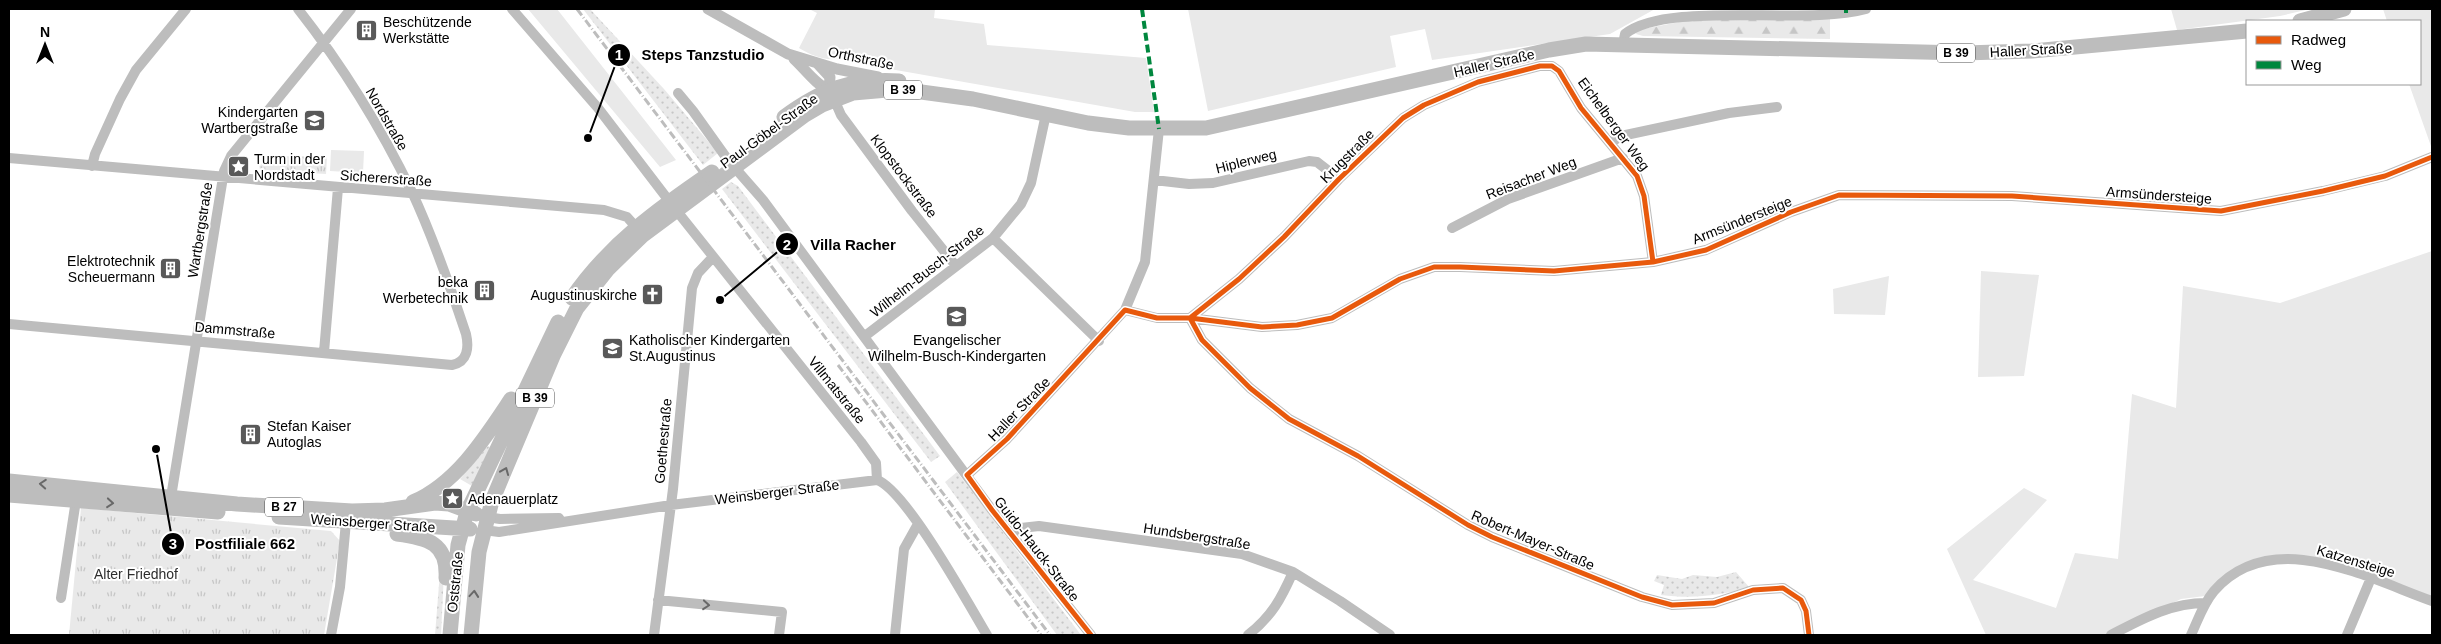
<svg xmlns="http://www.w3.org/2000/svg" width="2441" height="644" viewBox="0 0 2441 644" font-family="Arial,sans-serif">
<defs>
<pattern id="grass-dots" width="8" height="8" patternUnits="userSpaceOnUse" patternTransform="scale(1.25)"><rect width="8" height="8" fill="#e9e9e9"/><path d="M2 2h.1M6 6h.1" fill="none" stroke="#c6c6c6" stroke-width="1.8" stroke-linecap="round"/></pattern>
<pattern id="forest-firs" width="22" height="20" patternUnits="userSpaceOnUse" patternTransform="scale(1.25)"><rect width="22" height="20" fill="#e9e9e9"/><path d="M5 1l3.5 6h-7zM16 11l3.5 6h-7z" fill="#c6c6c6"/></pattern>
<pattern id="park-tufts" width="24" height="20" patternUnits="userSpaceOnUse" patternTransform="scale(1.25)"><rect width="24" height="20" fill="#e9e9e9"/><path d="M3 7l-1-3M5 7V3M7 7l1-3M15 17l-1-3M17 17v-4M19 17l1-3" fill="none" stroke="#c6c6c6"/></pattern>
</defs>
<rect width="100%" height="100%" fill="#fff"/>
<!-- grass -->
<path fill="url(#grass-dots)" d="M583,9H590L664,89L718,153L703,165Z
M731,182L738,186L940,456L931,462L722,189Z
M488,446L490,447L472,486L460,479Z
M957,472L1081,635H1057L945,482Z
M440,572H444L441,635H435Z
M1736,572L1749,587C1719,596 1693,599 1661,595L1664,585L1654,581L1657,575L1682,579L1693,575L1717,577Z"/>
<!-- forest -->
<path fill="url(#forest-firs)" d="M1700,18L1830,19V39L1643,36L1636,34L1638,30Z"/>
<!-- park -->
<path fill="url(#park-tufts)" d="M274,156L327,157L326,174L260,170L259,165Z
M81,508L331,531L340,541L324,635H69Z"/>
<!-- garden -->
<path fill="#e9e9e9" d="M528,9H557L676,160L660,167Z
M809,9H935L934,18L984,24L987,45L1146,58L1154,112H1135L856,63L849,57C829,62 816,58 799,48L817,13Z
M1188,9H1655L1610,34L1432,60L1425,29L1390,36L1396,67L1208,111Z
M2171,9H2310L2280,16L2177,30Z
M2383,9H2432V149L2409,84H2420V21H2387Z
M331,150L364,151L363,173L330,171Z
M2432,251V597L2337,564L2276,557L2243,566L2205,596L2181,599L2105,635H1986L1947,549L2024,488L2047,500L1973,580L2056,608L2075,553L2118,559L2132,394L2176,408L2183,286L2280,303Z
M1981,271L2039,275L2024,376L1978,377Z
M1889,276L1885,315L1834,314L1833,289Z"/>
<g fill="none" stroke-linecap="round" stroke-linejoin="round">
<!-- minor -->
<path stroke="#bdbdbd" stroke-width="10" d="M512,9L598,108L676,210L861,442L876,463L877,480
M1623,44L1625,34C1667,0 1806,26 1866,9
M678,93L693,111L728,160L763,200L992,510L1091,635
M834,99L841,115L912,211L956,266
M1610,143L1621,136L1729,113L1777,107
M9,158L604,210L627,217L636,227
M92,166L95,154L120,99L136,70L186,9
M1154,180L1189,184L1213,183L1309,161L1317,162L1339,179
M1452,228L1508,199L1623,158
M993,238L1099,341
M1125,310L1157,318H1190L1262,327L1297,325L1332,318L1400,279L1434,267H1460L1554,271L1653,262L1706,250L1791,212L1839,195L2012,196L2221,211L2323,191L2385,176L2432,157
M1190,318L1202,340L1250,388L1289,419L1358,456L1468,525L1492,537L1642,597L1672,605L1714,603L1753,590L1783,588L1801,600L1806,611L1809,635
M1190,318L1239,279L1284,237L1339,179L1403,118L1424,105L1478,82L1540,66H1552L1559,71L1581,108L1637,176L1644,196L1653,262
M9,324L452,365C468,362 469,347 466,334C450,286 433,237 412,192C381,128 342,65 298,9
M865,336L993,238L1021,204L1031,183L1046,114
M324,352L338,188
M967,475L1007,439L1125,310L1145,262L1159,129
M171,497L224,171L231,156L351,9
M487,517L500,519L559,518
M484,530L499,532L512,530L671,505L877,480C906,490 969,605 987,635
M1012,535L1021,528L1039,526L1242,554L1293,572L1340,601L1390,635
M61,598L76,500
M658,600L782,612L779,635
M331,635L340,587L346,522
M654,635L673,489L692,288L698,273L713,257
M895,635L904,549L918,524
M1248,635C1272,616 1281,599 1293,572
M2111,635C2142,619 2170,603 2206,603
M2191,635C2198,620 2203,604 2214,591C2272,525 2367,578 2432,601
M2347,635L2371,578"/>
<!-- tertiary -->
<path stroke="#bdbdbd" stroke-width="11" d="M708,9L788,54L837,69L878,77
M794,59C805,69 816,85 829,90
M818,64L830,77L829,90L832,96"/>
<!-- primary -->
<path stroke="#bdbdbd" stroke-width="15" d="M2300,21L2344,9
M784,117C822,89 852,78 899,81
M572,298C609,244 659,208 712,172
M9,481L237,504L352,511L385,510L435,503L449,504L476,514
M9,495L218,512
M413,502C457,483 485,438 511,399
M279,517L470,529
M397,534C428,538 448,543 446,578
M450,635L458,545L467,512L558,322
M471,635L479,552L492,501L553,356L577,308L608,269L642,236L805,115L822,105L853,93L899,89L973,99L1088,123L1129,128H1206L1549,50L1586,44L1963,53L2032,51L2247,31"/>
<!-- rail -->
<path stroke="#bdbdbd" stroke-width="3" stroke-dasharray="8 2.5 1 2.5" stroke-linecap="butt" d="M577,9L1050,635
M838,365L1041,635"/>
<!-- quiet -->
<path stroke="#00873e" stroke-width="4" stroke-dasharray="8 4" stroke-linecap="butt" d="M1142,9L1159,129
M1846,13V9"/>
<defs>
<path id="cycleway" d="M1190,318L1202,340L1250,388L1289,419L1358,456L1468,525L1492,537L1642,597L1672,605L1714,603L1753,590L1783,588L1801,600L1806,611L1809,635
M1190,318L1239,279L1284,237L1339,179L1403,118L1424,105L1478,82L1540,66H1552L1559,71L1581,108L1637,176L1644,196L1653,262
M1091,635L992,510L967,475L1007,439L1125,310L1157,318H1190L1262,327L1297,325L1332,318L1400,279L1434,267H1460L1554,271L1653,262L1706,250L1791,212L1839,195L2012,196L2221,211L2323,191L2385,176L2432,157"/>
</defs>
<!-- cycleway casing -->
<use href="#cycleway" stroke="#fff" stroke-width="8"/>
<!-- cycleway -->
<use href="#cycleway" stroke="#e8590c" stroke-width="5"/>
</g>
<!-- one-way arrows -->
<defs><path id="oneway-chevron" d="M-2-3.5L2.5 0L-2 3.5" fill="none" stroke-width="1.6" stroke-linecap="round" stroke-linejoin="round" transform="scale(1.25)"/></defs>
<g stroke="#686868">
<use href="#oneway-chevron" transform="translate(505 471) rotate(-68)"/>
<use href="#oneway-chevron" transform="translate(43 484) rotate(-176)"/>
<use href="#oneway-chevron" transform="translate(110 503) rotate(5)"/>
<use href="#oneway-chevron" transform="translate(474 594) rotate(-85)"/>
<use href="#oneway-chevron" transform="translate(706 605) rotate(5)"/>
</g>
<!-- icons -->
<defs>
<symbol id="building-square" viewBox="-11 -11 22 22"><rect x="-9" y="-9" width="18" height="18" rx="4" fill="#595959" stroke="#fff"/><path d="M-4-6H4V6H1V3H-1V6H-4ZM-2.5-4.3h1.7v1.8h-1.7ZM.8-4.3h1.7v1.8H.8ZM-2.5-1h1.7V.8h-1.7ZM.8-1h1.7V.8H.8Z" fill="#fff"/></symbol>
<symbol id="school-square" viewBox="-11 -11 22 22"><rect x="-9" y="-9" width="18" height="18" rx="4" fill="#595959" stroke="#fff"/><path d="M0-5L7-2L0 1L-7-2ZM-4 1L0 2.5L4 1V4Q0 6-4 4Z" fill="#fff"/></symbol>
<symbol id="sight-square" viewBox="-11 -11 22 22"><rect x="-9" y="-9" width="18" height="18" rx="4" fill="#595959" stroke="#fff"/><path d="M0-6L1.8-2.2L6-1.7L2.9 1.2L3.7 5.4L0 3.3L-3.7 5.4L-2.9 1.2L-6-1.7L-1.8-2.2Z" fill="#fff"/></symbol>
<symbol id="church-square" viewBox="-11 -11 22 22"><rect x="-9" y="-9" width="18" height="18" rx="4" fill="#595959" stroke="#fff"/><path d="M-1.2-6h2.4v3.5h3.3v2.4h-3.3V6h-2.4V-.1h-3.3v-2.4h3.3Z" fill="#fff"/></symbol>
</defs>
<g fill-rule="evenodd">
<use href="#building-square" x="354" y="18" width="25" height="25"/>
<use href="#school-square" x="302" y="108" width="25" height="25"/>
<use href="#sight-square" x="226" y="154" width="25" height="25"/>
<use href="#building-square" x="158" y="256" width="25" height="25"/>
<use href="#building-square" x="472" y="278" width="25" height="25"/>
<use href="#church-square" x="640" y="282" width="25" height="25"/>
<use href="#school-square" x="944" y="304" width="25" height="25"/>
<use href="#school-square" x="600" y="336" width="25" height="25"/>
<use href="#building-square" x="238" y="422" width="25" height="25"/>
<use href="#sight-square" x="440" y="486" width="25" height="25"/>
</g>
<g text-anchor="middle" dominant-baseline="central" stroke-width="4" stroke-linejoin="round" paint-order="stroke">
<!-- shield labels -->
<g fill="#fff" stroke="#4c4c4c" stroke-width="1">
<rect x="1937" y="43.5" width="38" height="19" rx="4"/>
<rect x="884" y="80.5" width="38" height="19" rx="4"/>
<rect x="516" y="388.5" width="38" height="19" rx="4"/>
<rect x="265" y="497.5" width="38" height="19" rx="4"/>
</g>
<g font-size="12" font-weight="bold" fill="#000">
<text x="1956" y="53">B 39</text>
<text x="903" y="90">B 39</text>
<text x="535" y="398">B 39</text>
<text x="284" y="507">B 27</text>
</g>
<!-- poi labels -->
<g font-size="14" fill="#000" stroke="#fff" text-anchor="start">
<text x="383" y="22">Beschützende<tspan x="383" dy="16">Werkstätte</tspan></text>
<text x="298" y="112" text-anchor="end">Kindergarten<tspan x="298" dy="16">Wartbergstraße</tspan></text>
<text x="254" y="159">Turm in der<tspan x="254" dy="16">Nordstadt</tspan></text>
<text x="155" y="261" text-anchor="end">Elektrotechnik<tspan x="155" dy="16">Scheuermann</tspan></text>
<text x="468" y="282" text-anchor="end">beka<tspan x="468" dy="16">Werbetechnik</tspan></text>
<text x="637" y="295" text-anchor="end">Augustinuskirche</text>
<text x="629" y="340">Katholischer Kindergarten<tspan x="629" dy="16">St.Augustinus</tspan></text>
<text x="957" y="340" text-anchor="middle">Evangelischer<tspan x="957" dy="16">Wilhelm-Busch-Kindergarten</tspan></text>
<text x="267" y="426">Stefan Kaiser<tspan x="267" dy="16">Autoglas</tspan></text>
<text x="468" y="499">Adenauerplatz</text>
</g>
<!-- street labels -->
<g font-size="14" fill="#000" stroke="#fff">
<text transform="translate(2031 50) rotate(-3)">Haller Straße</text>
<text transform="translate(861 58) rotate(12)">Orthstraße</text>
<text transform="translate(1494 63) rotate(-13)">Haller Straße</text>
<text transform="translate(387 119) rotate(60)">Nordstraße</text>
<text transform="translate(1614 124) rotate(54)">Eichelberger Weg</text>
<text transform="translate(769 131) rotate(-36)">Paul-Göbel-Straße</text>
<text transform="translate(1347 156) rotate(-45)">Krugstraße</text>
<text transform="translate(1246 161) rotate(-14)">Hiplerweg</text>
<text transform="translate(904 176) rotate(53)">Klopstockstraße</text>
<text transform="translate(386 178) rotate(4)">Sichererstraße</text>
<text transform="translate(1531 178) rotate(-21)">Reisacher Weg</text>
<text transform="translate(2159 195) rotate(4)">Armsündersteige</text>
<text transform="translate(1742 220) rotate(-22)">Armsündersteige</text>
<text transform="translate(200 230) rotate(-81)">Wartbergstraße</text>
<text transform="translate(927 271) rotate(-38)">Wilhelm-Busch-Straße</text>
<text transform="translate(235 330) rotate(5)">Dammstraße</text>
<text transform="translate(837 390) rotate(51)">Villmatstraße</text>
<text transform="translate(1019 409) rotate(-46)">Haller Straße</text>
<text transform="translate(663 441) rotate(-85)">Goethestraße</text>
<text transform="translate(777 492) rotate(-7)">Weinsberger Straße</text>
<text transform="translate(373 523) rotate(4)">Weinsberger Straße</text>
<text transform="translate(1197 536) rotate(9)">Hundsbergstraße</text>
<text transform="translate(1533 540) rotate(23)">Robert-Mayer-Straße</text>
<text transform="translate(1037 549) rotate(52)">Guido-Hauck-Straße</text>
<text transform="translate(2356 561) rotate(17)">Katzensteige</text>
<text transform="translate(455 582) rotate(-84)">Oststraße</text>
</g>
<!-- park labels -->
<g font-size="14" fill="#2e2e2e" stroke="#fff">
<text x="136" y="574">Alter Friedhof</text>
</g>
</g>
<!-- callouts -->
<path fill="none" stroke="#000" stroke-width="2" d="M588 138L619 55M720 300L787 244M156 449L173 544"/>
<g fill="#000" stroke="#fff" stroke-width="2">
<circle cx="588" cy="138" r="5"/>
<circle cx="720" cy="300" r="5"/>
<circle cx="156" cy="449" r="5"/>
<circle cx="619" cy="55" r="12"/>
<circle cx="787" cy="244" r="12"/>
<circle cx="173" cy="544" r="12"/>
</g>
<g font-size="15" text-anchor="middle" font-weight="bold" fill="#fff">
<text x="619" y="60">1</text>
<text x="787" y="250">2</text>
<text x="173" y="549">3</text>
</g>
<g font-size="15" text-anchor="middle" font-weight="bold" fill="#000" stroke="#fff" stroke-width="4" stroke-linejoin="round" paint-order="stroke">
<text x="703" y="60">Steps Tanzstudio</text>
<text x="853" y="250">Villa Racher</text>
<text x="245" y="549">Postfiliale 662</text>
</g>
<!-- border -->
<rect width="2441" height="644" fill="none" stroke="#000000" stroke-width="20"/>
<!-- legend -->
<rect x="2246" y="20" width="175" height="65" fill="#ffffff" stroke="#999999"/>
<rect x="2256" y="36" width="25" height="8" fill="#e8590c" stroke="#999999"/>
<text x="2291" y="45" font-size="15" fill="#000000">Radweg</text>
<rect x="2256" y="61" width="25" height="8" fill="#00873e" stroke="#999999"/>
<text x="2291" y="70" font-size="15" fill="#000000">Weg</text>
<!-- north arrow -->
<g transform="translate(45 45)" stroke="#ffffff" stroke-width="4" paint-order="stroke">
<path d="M0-4L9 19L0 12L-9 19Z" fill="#000000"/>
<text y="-8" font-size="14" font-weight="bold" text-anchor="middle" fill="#000000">N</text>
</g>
</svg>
